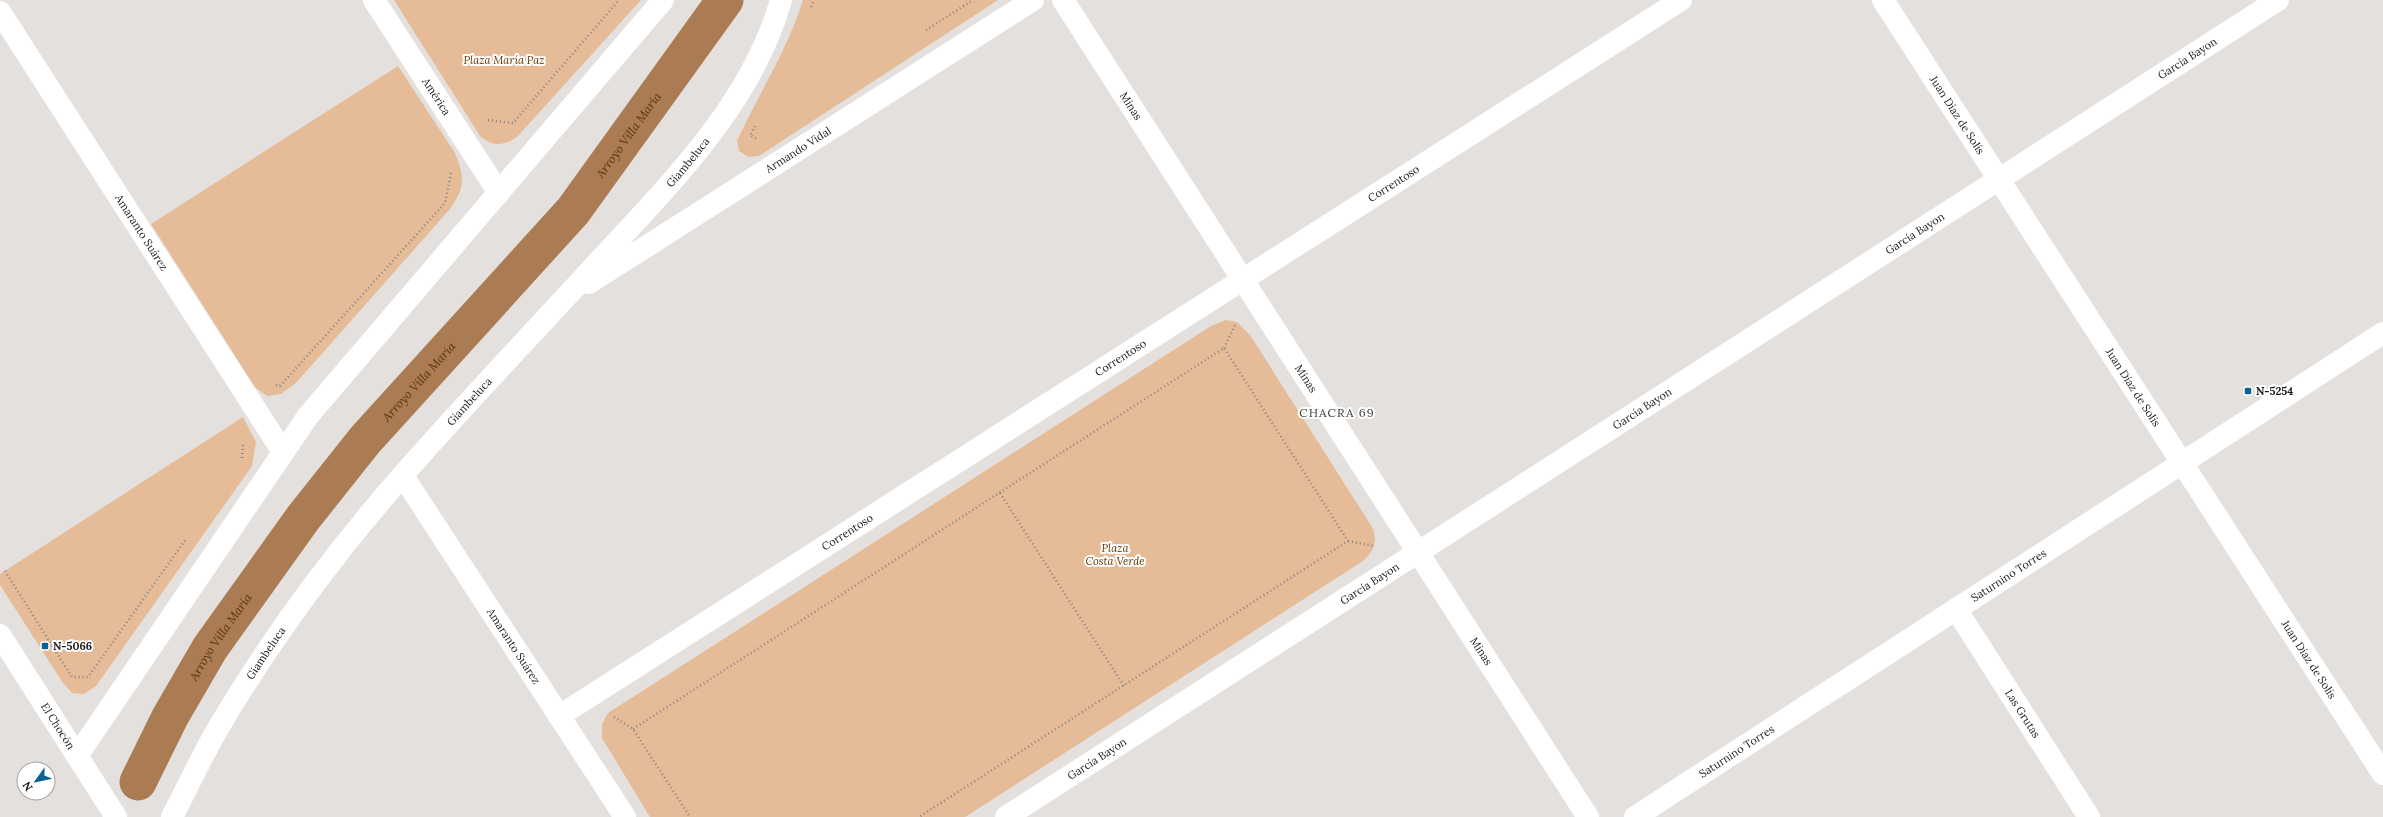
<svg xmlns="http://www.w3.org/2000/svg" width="2383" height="817" viewBox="0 0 2383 817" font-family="Lora,serif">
<rect width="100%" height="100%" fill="#e4e0dd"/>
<!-- green -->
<path fill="#e6bb97" d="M394,0H641L517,137C504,146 492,147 480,136Z
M803,0H998L759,156L749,157L739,151L737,141C759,93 787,51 803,0Z
M398,66L455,153C465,178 465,187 450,209L296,383L281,394L267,396L255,387L151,224Z
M1226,320L1237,322L1250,335L1372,527C1378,541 1374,551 1363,561L965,817H650L602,738V724L608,713L1211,326Z
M243,417L256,442L252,466L96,686L84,694L72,693L63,683L0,585V574Z"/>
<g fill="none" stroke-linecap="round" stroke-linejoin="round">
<!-- canal -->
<path stroke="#ab7c53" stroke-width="37" id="s1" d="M138,782L170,717L210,648L303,518L365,440L573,211L725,0"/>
<!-- path -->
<path stroke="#898684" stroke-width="2.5" stroke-dasharray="1 3" stroke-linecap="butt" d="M811,7L814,0
M926,30L973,0
M488,120L513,123L619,0
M755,126L750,135L758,139
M1224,348L1236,323
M276,385L280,386L445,203L451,173
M242,458L243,445
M1000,493L1124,686
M1348,541L1374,546
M5,571L72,677H88L186,539
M614,717L633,729L690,817
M633,729L1224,348L1348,541L919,817"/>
<!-- street -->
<g stroke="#fff" stroke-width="22">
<path id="s2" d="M374,0L499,193"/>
<path id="s3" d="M1063,0L1588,817"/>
<path id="s4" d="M1883,0L2383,774"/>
<path id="s5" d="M0,12L283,452"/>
<path id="s6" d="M589,283L1033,0"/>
<path id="s7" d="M403,476L625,817"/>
<path id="s8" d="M1956,609L2089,817"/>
<path id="s9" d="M559,716L1681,0"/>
<path d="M77,756L308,416L663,0"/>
<path id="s10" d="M172,817C187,788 201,758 217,730C270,640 333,555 402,476C466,403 534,332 600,260C671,183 752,103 781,0"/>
<path id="s11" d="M1006,817L2278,0"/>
</g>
<!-- secondary -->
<g stroke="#fff" stroke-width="22">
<path id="s12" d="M0,635L116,817"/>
<path id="s13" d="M1635,817L2383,333"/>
</g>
</g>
<!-- markers -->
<g fill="#0b6293" stroke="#fff" stroke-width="1.5">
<rect x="2244" y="387" width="8" height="8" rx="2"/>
<rect x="41" y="642" width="8" height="8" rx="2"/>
</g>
<g text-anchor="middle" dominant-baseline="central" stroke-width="4" stroke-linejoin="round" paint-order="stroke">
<!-- street labels -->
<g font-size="11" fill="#1b1a19" stroke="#fff">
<text stroke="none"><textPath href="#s11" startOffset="1404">García Bayon</textPath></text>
<text stroke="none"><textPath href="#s2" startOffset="115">América</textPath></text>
<text stroke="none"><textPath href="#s3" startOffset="126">Minas</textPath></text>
<text stroke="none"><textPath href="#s4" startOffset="137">Juan Díaz de Solís</textPath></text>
<text stroke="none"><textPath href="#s6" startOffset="248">Armando Vidal</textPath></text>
<text stroke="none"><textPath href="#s10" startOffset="837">Giambeluca</textPath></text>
<text stroke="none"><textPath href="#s9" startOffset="990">Correntoso</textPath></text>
<text stroke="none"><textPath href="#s5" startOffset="262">Amaranto Suárez</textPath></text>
<text stroke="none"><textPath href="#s11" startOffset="1080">García Bayon</textPath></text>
<text stroke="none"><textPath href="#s9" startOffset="666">Correntoso</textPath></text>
<text stroke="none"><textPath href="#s3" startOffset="450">Minas</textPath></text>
<text stroke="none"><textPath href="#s4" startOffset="461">Juan Díaz de Solís</textPath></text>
<text stroke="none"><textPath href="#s10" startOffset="513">Giambeluca</textPath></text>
<text stroke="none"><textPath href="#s11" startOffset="756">García Bayon</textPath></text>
<text stroke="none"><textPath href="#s9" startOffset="342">Correntoso</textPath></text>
<text stroke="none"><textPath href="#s13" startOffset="445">Saturnino Torres</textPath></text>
<text stroke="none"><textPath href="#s11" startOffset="432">García Bayon</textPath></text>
<text stroke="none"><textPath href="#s7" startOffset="203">Amaranto Suárez</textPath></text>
<text stroke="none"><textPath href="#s3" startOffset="774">Minas</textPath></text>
<text stroke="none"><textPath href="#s10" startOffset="189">Giambeluca</textPath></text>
<text stroke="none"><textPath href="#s4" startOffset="785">Juan Díaz de Solís</textPath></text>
<text stroke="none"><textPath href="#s8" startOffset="124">Las Grutas</textPath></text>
<text stroke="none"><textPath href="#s12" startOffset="108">El Chocón</textPath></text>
<text stroke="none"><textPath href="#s13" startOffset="121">Saturnino Torres</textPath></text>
<text stroke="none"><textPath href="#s11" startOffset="108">García Bayon</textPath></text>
</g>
<!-- park labels -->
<g font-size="11" font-style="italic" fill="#663802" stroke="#fff">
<text x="504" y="60">Plaza María Paz</text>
<text x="1115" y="548">Plaza<tspan x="1115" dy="13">Costa Verde</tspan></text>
</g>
<!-- poi labels -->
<g font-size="11" font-weight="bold" fill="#1b1a19" stroke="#fff" text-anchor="start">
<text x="2256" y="391">N-5254</text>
<text x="53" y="646">N-5066</text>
</g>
<!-- water labels -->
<g font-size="12" font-style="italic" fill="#553313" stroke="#fff">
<text stroke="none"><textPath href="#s1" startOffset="815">Arroyo Villa María</textPath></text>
<text stroke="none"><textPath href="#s1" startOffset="491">Arroyo Villa María</textPath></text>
<text stroke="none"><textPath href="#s1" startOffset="167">Arroyo Villa María</textPath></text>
</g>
<!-- neighbourhood labels -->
<g font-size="12" letter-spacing="1" fill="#43403d" stroke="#fff">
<text x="1337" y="412">CHACRA 69</text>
</g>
</g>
<!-- north arrow -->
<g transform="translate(36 781) rotate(237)"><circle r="19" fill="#ffffff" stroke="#a4a3a3"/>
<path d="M0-3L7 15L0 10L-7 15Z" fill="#0b6293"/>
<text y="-6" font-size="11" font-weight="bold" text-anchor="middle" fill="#1b1a19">N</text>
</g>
</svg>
